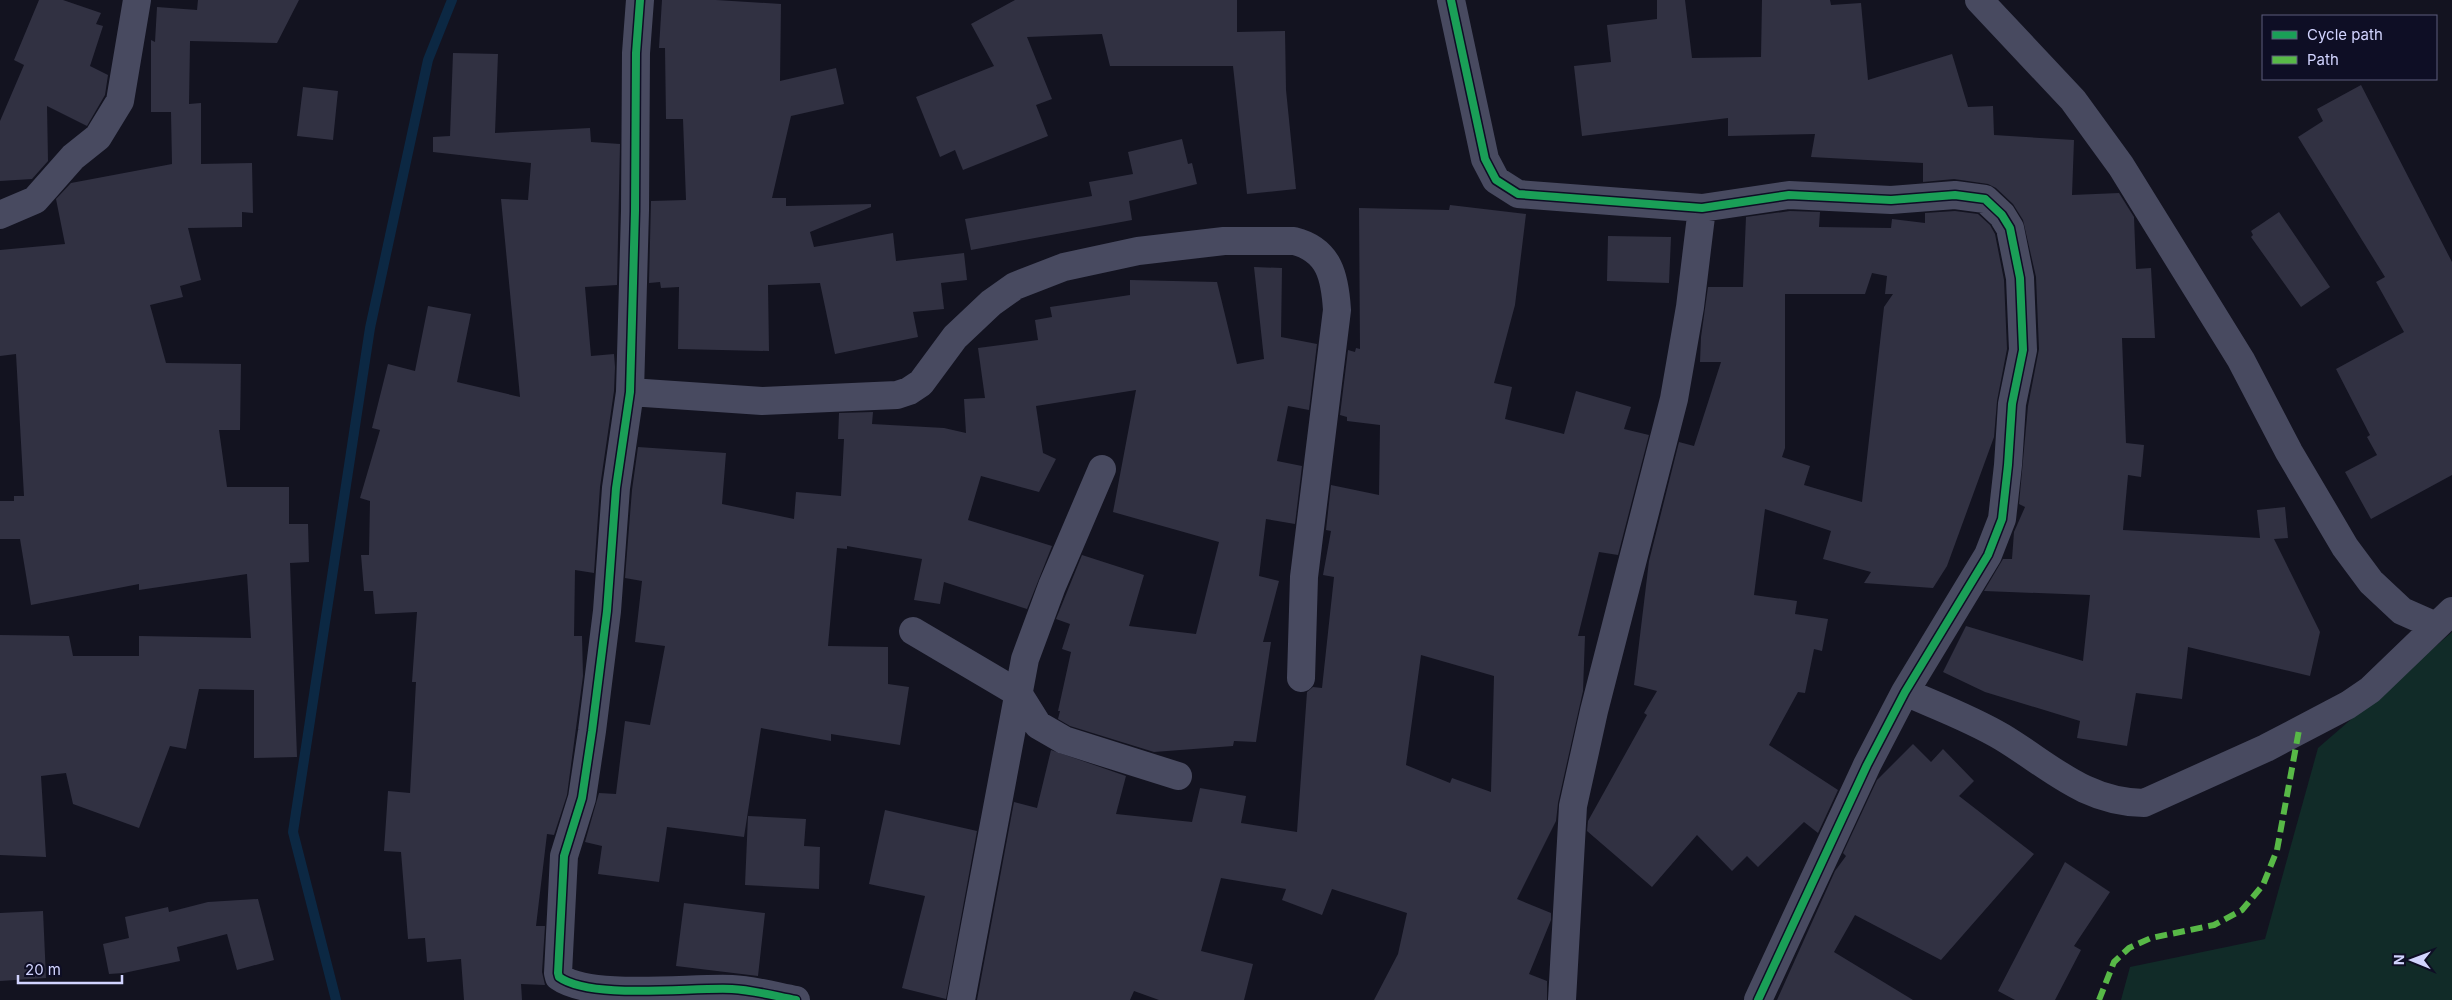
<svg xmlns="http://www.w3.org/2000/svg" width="2452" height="1000" viewBox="0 0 2452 1000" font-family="Inter,sans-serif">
<rect width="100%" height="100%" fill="#131320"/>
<!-- green -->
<path fill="#112b28" d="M2452,632V1000H2121L2130,967L2265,939L2318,748Z"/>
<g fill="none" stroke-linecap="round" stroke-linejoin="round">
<!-- stream -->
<path stroke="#0c2843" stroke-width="10" d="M336,1000L293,832L370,328L428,60L452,0"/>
</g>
<!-- building -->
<path fill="#313142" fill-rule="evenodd" d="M39,0H63L101,13L96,24L103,26L90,66L108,75L105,95L87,126L47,106L48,161L32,179L0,181V121L24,65L14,60Z
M198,0H299L277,43L190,41L189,104L201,103V164L252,163L253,213L242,212V227L188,228L201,280L180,286L183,297L150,305L166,363L241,364L240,430H219L227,487H289V524H308L309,562L290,563L297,757L254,758V690L199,689L186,749L170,746L139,828L73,804L66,773L41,776L46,857L0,855V635L69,636L73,656H139V636L251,638L247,574L139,590V584L31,605L20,539H0V501H14V496H24L16,354L0,356V250L65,244L56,199L71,183L172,164L171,112H151V40L155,42L157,7L197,10Z
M662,0H716L781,4L780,81L836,68L844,104L791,116L772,198H786V206L871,204V207L810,232L814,247L893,233L896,261L964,253L967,280L941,283L944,309L913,312L918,337L835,354L820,283L768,285L769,351L678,349L679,287L661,288L660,282L649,283L651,201L686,200L683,119H666L665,48H659Z
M1015,0H1237V32L1285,31L1286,90L1296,189L1247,194L1233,66H1110L1102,34L1027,37L1052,99L1036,105L1048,136L963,170L955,150L940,157L916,97L994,66L971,24Z
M1657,0H1685L1692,58L1761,57L1762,0H1830L1831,5L1861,3L1868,80L1952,54L1968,107L1993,106L1994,135L2074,140L2072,195L2119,193L2134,217L2136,269L2151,268L2155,338H2122L2126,443L2144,445L2141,477L2128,475L2123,530L2260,538L2257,510L2285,507L2288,538L2274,539L2320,632L2310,676L2188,647L2182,699L2136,693L2127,746L2077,738L2080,721L1985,692L1943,672L1966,626L2083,661L2090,595L1984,591L2003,559H2012L2014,532L2025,507L2019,504L2028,406L2039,349L2036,277L2023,220L2013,204L1996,188L1988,184L1954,179L1923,182V163L1811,157L1815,134L1728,136V118L1582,136L1574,66L1611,62L1607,25L1657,19Z
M453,53L498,54L495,133L590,128L591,142L620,144L617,285L585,287L591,356L614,354L615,367L614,391L600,487L594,573L575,570L574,636H582L583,676L567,795L554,835L547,834L536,926H545L542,972L545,985L521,984L522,1000H464L461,959L427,962L425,938L408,939L401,852L384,851L388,791L410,793L416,682H412L417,612L375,614L373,591H364L361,555H369L370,501L360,498L380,430L372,428L388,364L415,371L428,306L471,314L457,382L520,397L501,199L528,200L531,163L433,152V137L450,136Z
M2361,85L2452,262V475L2371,519L2345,472L2377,455L2367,437L2370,435L2336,369L2404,332L2376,282L2385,277L2298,137L2323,121L2317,109Z
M303,87L338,91L333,140L297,136Z
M1182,139L1188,164L1192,163L1197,184L1129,201L1132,220L971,250L965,219L1092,196L1089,182L1133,174L1128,152Z
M1450,205L1526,214L1515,305L1494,383L1512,387L1505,419L1564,434L1576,391L1631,407L1624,429L1649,435L1618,555L1599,552L1578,636H1585L1583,691L1558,803L1556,821L1517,899L1551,913V920L1529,974L1547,981V1000H1374L1398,954L1407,913L1332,889L1322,915L1282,900L1286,889L1221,878L1201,951L1253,964L1244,1000H1159L1134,991L1130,1000H977L1014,802L1037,808L1051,750L1126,776L1116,814L1192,822L1200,788L1246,796L1241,823L1297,832L1307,692L1313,687L1322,688L1334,577L1323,575L1331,531L1326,530L1331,485L1379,495L1380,425L1347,421V417L1340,415L1348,350L1355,352L1356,348L1360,349L1359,208L1449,210ZM1421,655L1494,676L1491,792L1452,778L1450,783L1406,765Z
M1790,211L1820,212L1819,227L1891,228L1892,219L1925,223V213L1955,211L1978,214L1990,225L1995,234L2004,280L2007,349L1997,401L1994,437L1947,566L1933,588L1864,583L1871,572L1823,559L1831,531L1765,509L1754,595L1797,601L1795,614L1828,619L1822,651L1814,649L1805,693L1798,692L1769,745L1838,790L1818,833L1804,822L1758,867L1747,856L1732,871L1697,835L1652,887L1587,831L1588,821L1647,715L1644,713L1657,691L1634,685L1649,561L1679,442L1694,446L1721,362H1700L1701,337L1708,287H1743L1746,217ZM1872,273L1887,276L1885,294H1893L1884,307L1862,502L1804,485L1810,466L1782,457L1785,448V294H1865Z
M2279,212L2330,287L2301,307L2251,237L2253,235L2251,231Z
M1608,236L1671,237L1669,283L1607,281Z
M1254,267L1282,268L1281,337L1317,344L1309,410L1288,406L1277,461L1302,466L1295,524L1266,519L1259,576L1279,581L1263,642H1271L1256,742L1234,741L1233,746L1154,752L1070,726L1058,719L1060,711H1058L1071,652L1062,649L1070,624L1056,619L1082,555L1144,575L1129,626L1196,634L1219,542L1113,512L1136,390L1036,406L1043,453L1056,459L1039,492L981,476L968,520L1052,546L1027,609L944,582L940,604L914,600L922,559L847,546V549L837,548L828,646L888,647V684L909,687L900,745L831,734V741L761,728L744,837L667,827L659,882L598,874L602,846L585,842L599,793L616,794L625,721L650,725L665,646L635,642L642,581L625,578L632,490L638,447L726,453L722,504L794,519L796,492L841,496L844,439H838L839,413L873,412L872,424L944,428L966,433L964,399L985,398L978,348L1038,340L1035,320L1052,317L1050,307L1130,295V280L1217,282L1237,364L1264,359Z
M1913,744L1931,762L1943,749L1974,781L1959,796L2034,854L1941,960L1855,915L1834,952L1913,1000H1777L1835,871L1846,856L1843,853L1877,780Z
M885,810L977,831L946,999L902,988L925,896L869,884Z
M748,816L806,819L804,846L820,847L819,889L745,885Z
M2065,862L2110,892L2074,946L2081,950L2055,1000H2015L1998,991Z
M258,899L274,960L237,970L227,934L177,947L180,961L124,973L109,974L103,944L129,938L125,917L168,907L169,912L208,902Z
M684,903L765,913L758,976L676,966Z
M43,911L46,978L0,981V913Z"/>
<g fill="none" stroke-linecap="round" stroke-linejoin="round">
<!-- street -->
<path stroke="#484a60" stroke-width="28" d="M640,0L636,53L635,211L630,392L616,488L607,611L592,731L582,798L564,856L558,973L559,977C591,1000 690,987 732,989C753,990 775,996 796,1000
M1451,0L1485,159L1496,180L1518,194L1702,208L1789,195L1891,200L1955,195L1985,199L2002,215L2010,228L2020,278L2023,350L2012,404L2008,465L2002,519L1988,555L1905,692L1867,765L1758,1000
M1979,0L2073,100L2121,166L2241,360L2289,452L2345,547L2371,582L2402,611L2436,626
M0,215L35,200L73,157L98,137L120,101L137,0
M630,392L762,401L897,395L909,391L921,383L955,337L991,303L1015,286L1064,267L1138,251L1224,241H1294C1330,250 1335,278 1337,310L1304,577L1301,678
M913,631L1018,693L1038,725L1064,740L1178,776
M1905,692C1937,706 1972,719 2002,737C2050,766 2084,802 2144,803L2266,748L2348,705L2370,690L2452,611
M961,1000L1025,659L1052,586L1102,469
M1562,1000L1573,806L1594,711L1674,399L1690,307L1702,208"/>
<!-- quiet -->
<path stroke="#58b947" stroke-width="6" stroke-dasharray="12 6" stroke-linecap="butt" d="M2099,1000L2114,962L2129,948L2151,938L2214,925L2242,910L2263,885L2277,850L2299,730"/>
<defs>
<path id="cycleway" d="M640,0L636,53L635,211L630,392L616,488L607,611L592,731L582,798L564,856L558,973L559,977C591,1000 690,987 732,989C753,990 775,996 796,1000
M1451,0L1485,159L1496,180L1518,194L1702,208L1789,195L1891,200L1955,195L1985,199L2002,215L2010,228L2020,278L2023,350L2012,404L2008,465L2002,519L1988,555L1905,692L1867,765L1758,1000"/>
</defs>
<!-- cycleway casing -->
<use href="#cycleway" stroke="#0e0e25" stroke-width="11"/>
<!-- cycleway -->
<use href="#cycleway" stroke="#1a9f57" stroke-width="8"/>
</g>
<!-- legend -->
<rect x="2262" y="15" width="175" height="65" fill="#0e0e25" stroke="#5c5d7c"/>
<rect x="2272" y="31" width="25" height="8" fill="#1a9f57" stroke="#5c5d7c"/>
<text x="2307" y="40" font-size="15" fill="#d2d4ff">Cycle path</text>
<rect x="2272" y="56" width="25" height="8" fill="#58b947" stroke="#5c5d7c"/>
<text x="2307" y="65" font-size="15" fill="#d2d4ff">Path</text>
<!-- north arrow -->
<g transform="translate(2412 960) rotate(271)" stroke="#0e0e25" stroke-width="4" paint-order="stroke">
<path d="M0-4L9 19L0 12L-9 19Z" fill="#d2d4ff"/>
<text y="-8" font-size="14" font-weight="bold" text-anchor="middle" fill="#d2d4ff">N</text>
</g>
<!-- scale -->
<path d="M18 975v8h104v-8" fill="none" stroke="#d2d4ff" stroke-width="2.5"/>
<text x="25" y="975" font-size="15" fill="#d2d4ff" stroke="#0e0e25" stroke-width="4" paint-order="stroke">20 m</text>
</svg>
